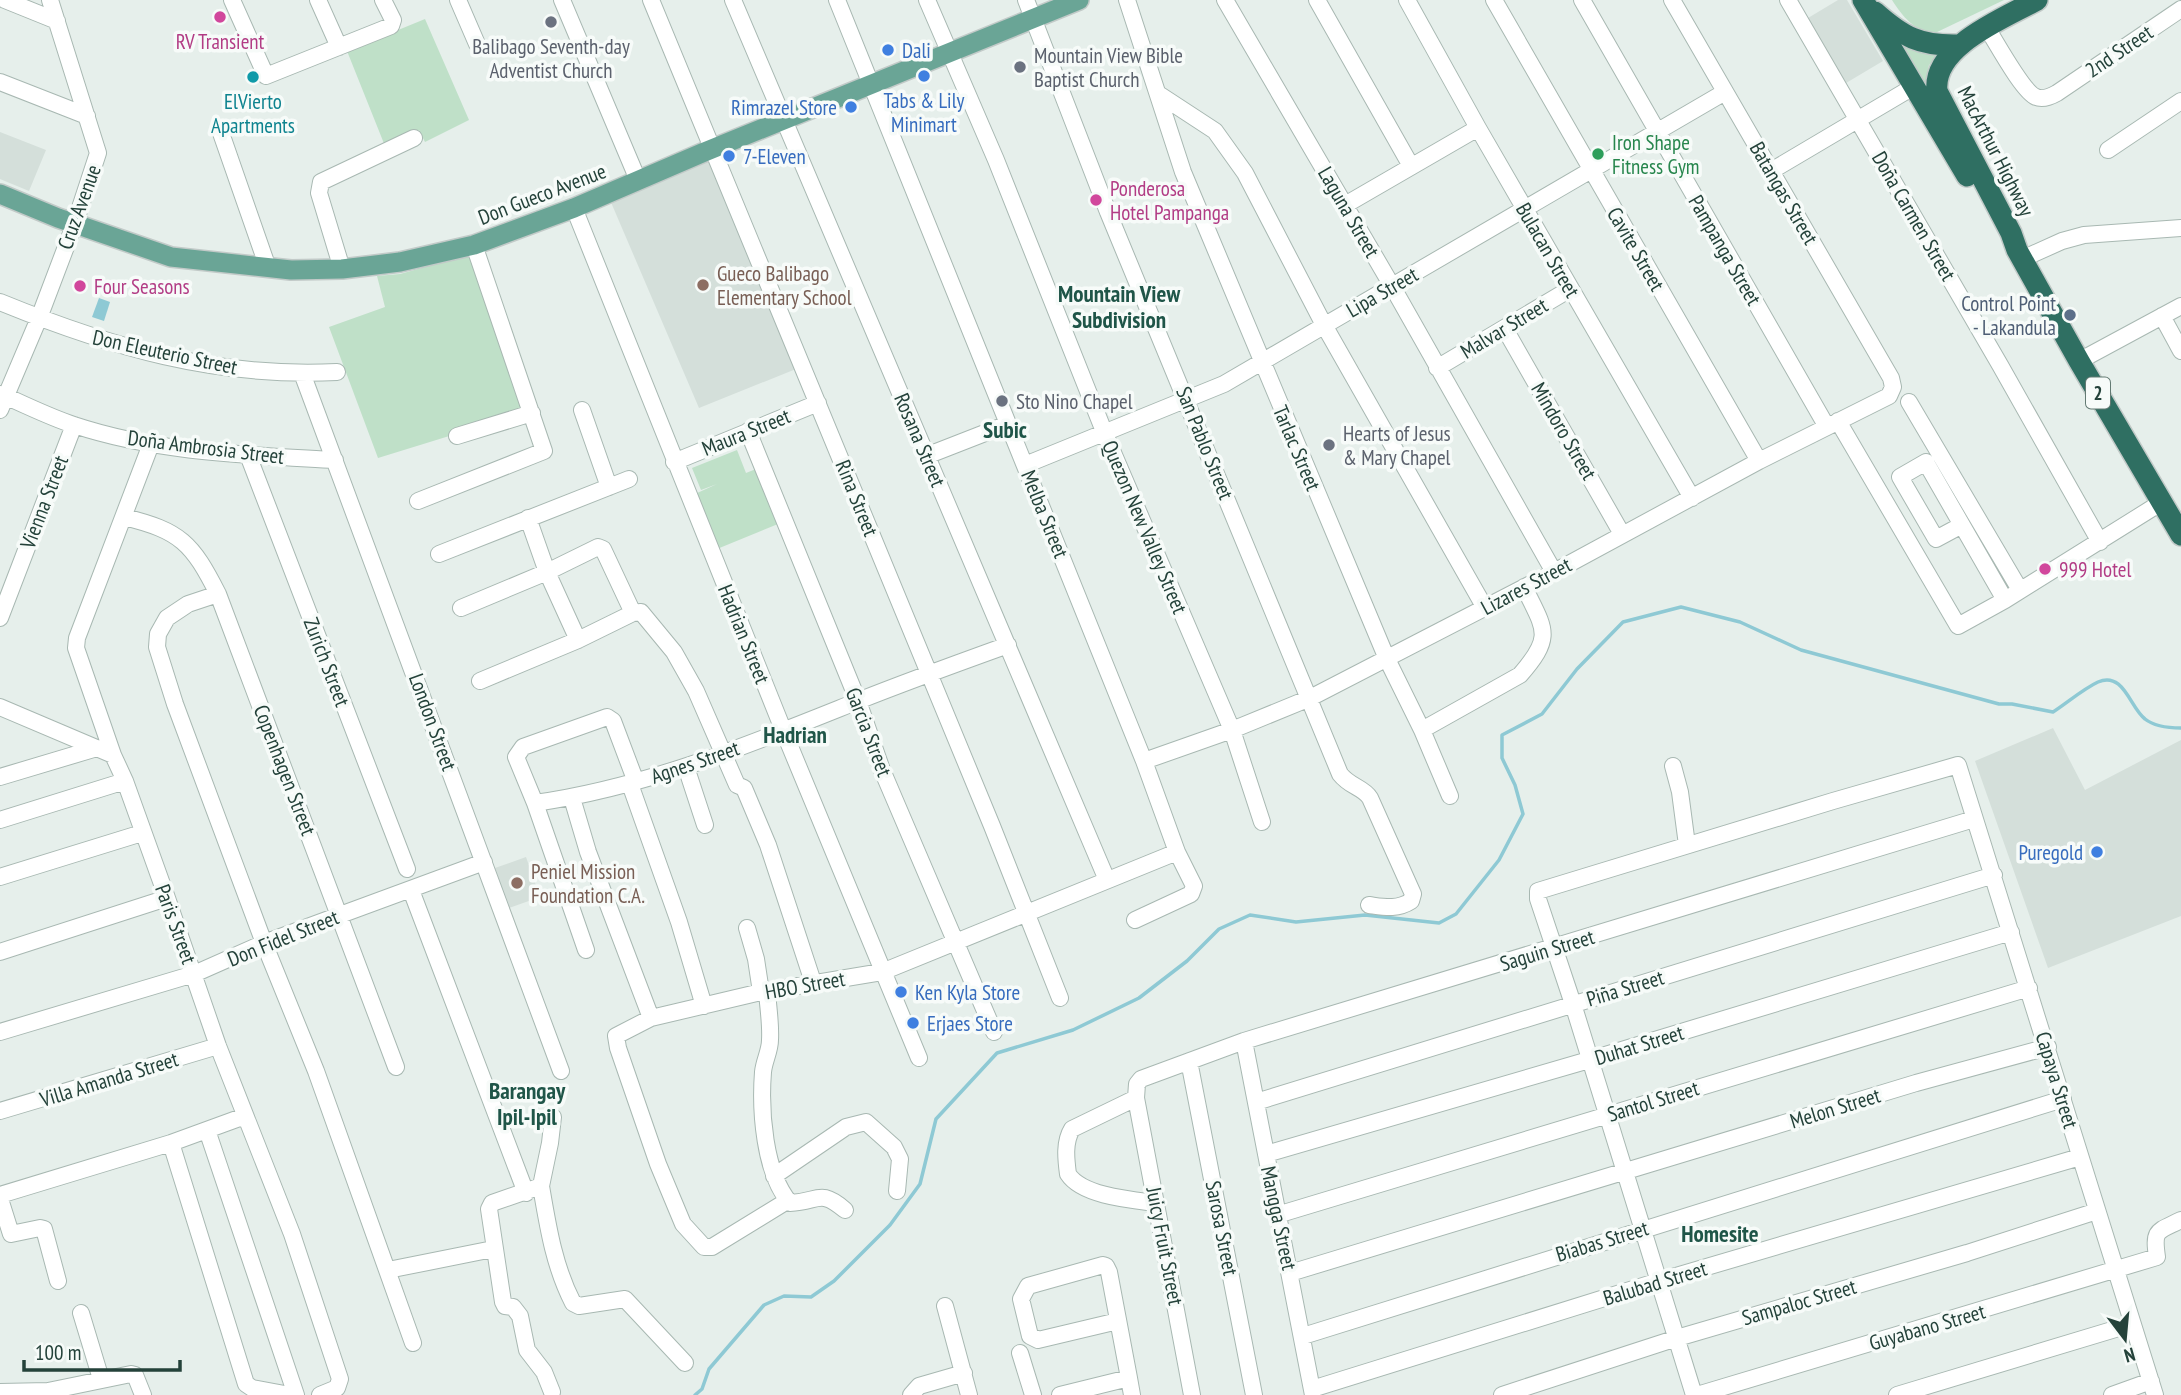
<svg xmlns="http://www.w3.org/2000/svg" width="2181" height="1395" viewBox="0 0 2181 1395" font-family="'PT Sans Narrow',sans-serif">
<rect width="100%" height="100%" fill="#e6efeb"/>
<!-- built -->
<path fill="#d4dfda" d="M1838,0H1847L1883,61L1841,86L1803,21Z
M0,132L46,150L29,191L0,179Z
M708,160L796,369L699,408L610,200Z
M2053,728L2085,790L2181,740V916L2048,968L1975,761Z
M526,857L540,897L509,908L495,868Z"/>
<!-- green -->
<path fill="#bfe0c8" d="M1892,0H2004L1935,33C1914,31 1903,17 1892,0Z
M425,19L469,120L425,142L419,130L385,146L347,51Z
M1898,41L1945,51L1929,65L1925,85Z
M472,254L524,413L378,458L329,327L385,307L377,276L400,274Z
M737,450L746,473L756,469L778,524L717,549L695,494L717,484L701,490L692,468Z"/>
<!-- water -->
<path fill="#8ec9d4" d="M99,298L110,302L104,321L92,317Z"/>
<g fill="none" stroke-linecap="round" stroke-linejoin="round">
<!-- stream -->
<path stroke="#8ec9d4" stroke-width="3.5" d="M695,1395L702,1389L709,1369L764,1305L784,1296L811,1297L834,1281L890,1225L920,1184L936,1119L997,1053L1073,1030L1139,998L1187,961L1219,929L1250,915L1296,922L1365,915L1439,923L1456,914L1499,860L1523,814L1515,785L1502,758V735L1542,714L1577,669L1623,622L1681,607L1740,622L1801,650L1999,704H2012L2053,712C2067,703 2083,689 2098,682C2124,671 2130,708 2145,719C2155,727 2169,728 2181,728"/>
<defs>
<path id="minor" d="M5,0L57,21
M232,0L266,76L391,26L393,20L383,0
M318,0L339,47
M458,0L477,44
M562,0L638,180
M651,0L992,826L1060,998
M733,0L1107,880
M837,0L1144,761L1177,852L1194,886L1191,894L1135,920
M927,0L996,160L1105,434L1232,730L1262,822
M1026,0L1108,212L1340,774C1350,787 1363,787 1370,798L1413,894L1411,901C1397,910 1384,907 1369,905
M1127,0L1183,172L1387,659L1422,730L1450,796
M1225,0L1392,286L1554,572
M1317,0L1411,166
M1407,0L1478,128L1692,498
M1494,0L1759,461
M1582,0L1827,427
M1788,0L2000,365L2100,542
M1987,28C1996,42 2023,92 2036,97C2043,100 2050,97 2057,93L2181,9
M0,82L87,116
M1160,95L1215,131L1245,173L1324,325L1485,608
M221,133L268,268
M2108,150L2181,101
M1771,171L1913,87
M1345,205L1478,128
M574,208L784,732L919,1058
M2022,259L2062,241L2084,235L2181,228
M342,269L319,193L321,182L414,138
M0,302C110,347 216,378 337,372
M2162,316L2181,351
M1505,329L1622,534
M2079,361L2181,306
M1437,368L1570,289
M302,373L561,1071
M0,394C24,404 49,417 74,425C158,453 248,455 335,460
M1909,402L2020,590
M0,410L39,318L75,223L98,153L50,0
M582,410L609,487
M1838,421L1958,626L2005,600L2162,502
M748,431L858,701L882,770L994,1032
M457,436L532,413
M151,444L77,638L76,648L113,755L125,781L167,898L218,1046L292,1234L340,1379L337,1388L320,1395
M248,455L407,869
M926,456L1008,424
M674,462L818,403
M1025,465L1224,384L1725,92
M418,501L544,451L474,245
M124,517C181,531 192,543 218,594L396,1067
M528,518L547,572L578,640
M1962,525L1936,539L1900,477L1926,462L1928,466L2005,600
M439,554L629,479
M218,594L188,604L167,618L158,634L157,647L175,704L264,943L316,1071L413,1343
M461,608L547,572L598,547L603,549L633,613
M0,618L74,425
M480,681L578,640L633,613L641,612L674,652L696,691L737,785L744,788L768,845L813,982
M0,707L113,755
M1422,730L1520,675C1554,636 1545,630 1524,587
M1144,761L1232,730L1310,698L1554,572L1759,461L1889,396L1893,387L1891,378L1672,0
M1673,766L1680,792L1687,845
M686,767L705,825
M0,777L97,748
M630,784L679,922L704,1006
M572,798L588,852L651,1018
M535,803C648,787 753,743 858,701C908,681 958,663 1008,645
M0,820L125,781
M0,877L142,833
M411,890L526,1193
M747,928L756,959L761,992
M586,950L535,803L516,757L523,747L607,717L613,721L636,782
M0,952L167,898
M767,991C768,1007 771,1024 770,1040C770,1051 764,1061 763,1072C760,1110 764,1173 790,1203C819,1202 819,1188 845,1210
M0,1032L194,974L264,943L484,862
M1244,1041L1313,1395
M1189,1061L1254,1395
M1136,1098L1072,1129C1064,1142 1066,1159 1068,1174C1082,1196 1132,1200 1156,1203
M1256,1102L1994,875
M0,1111L218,1046
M207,1130L296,1395
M171,1143L246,1384L252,1388L290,1395
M1266,1154L1589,1060L2011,932
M774,1176L846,1127L866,1122L894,1147L900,1159L897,1191
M541,1186C548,1227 554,1266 573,1303L579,1306L625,1299L685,1363
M0,1195L171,1143L245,1116
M0,1199L11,1234L40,1228L44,1229L58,1281
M787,1201L712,1247H704L683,1224L658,1164L618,1048L616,1036L651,1018L761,992L882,972L1177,852
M1277,1215L2029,988
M388,1270L493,1249
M1290,1273L1916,1083L2048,1047
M945,1306L969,1395
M81,1313L101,1379
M1118,1321L1038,1340L1030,1336L1021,1299L1028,1286L1103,1265L1106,1266L1109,1272L1129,1378L1132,1395
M1303,1336L2063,1099
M1020,1353L1033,1395
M1312,1389L1659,1281L2080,1157
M0,1392L48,1391L131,1374L135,1375L143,1395
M552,1392L544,1372L527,1350L520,1316L513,1307L505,1306L503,1302L489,1209L492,1203L541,1186L550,1143L553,1117
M911,1395L919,1386L964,1373
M1060,1395L1129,1378
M1192,1395L1136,1098L1137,1084L1141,1079L1244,1041L1974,819
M1502,1395L1677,1338L1967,1253L2097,1211
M1694,1395L1573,1004L1538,899V891L1833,801L1958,765L2155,1395
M1697,1395L2157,1257C2153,1229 2157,1232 2181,1220
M1897,1395L2132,1324
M2112,1395L2151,1381"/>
<path id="major" d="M0,194L58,218L171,257L291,270L342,269L400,262L474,245L574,208L702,153L1079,0"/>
<path id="highway" d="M1863,0L1967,176
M2037,0C2005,18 1932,46 1937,91L2011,233L2017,250L2079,361L2181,535
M1875,12C1903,37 1920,46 1958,45"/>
</defs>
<!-- minor casing -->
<use href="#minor" stroke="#a8b8b2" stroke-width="18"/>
<!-- major casing -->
<use href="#major" stroke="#c2cac8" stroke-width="22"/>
<!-- highway casing -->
<use href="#highway" stroke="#c2cac8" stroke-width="24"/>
<!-- minor -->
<use href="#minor" stroke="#fff" stroke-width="16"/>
<!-- major -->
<use href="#major" stroke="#6aa596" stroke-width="19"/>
<!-- highway -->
<use href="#highway" stroke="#2f6f62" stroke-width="21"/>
</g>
<!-- markers -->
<g fill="#d1479c" stroke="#f7fbf9" stroke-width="2.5">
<circle cx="220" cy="17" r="7"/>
<circle cx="1096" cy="200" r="7"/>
<circle cx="80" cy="286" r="7"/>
<circle cx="2045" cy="569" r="7"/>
</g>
<g fill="#6b7280" stroke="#f7fbf9" stroke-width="2.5">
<circle cx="551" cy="22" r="7"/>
<circle cx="1020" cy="67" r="7"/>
<circle cx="1002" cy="401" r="7"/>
<circle cx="1329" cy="445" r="7"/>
</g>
<g fill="#3f7fe0" stroke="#f7fbf9" stroke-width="2.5">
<circle cx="888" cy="50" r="7"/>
<circle cx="924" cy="76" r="7"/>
<circle cx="851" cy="107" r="7"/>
<circle cx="729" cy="156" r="7"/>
<circle cx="2097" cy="852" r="7"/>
<circle cx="901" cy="992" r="7"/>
<circle cx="913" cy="1023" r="7"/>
</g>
<circle fill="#0f9aa8" stroke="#f7fbf9" stroke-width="2.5" cx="253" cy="77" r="7"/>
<circle fill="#2e9e5b" stroke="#f7fbf9" stroke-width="2.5" cx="1598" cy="154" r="7"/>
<g fill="#8d6e63" stroke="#f7fbf9" stroke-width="2.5">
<circle cx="703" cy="285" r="7"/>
<circle cx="517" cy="883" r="7"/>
</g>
<circle fill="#5c6f8a" stroke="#f7fbf9" stroke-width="2.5" cx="2070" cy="315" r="7"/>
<g text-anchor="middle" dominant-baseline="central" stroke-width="7" stroke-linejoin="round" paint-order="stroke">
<!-- shield labels -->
<rect fill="#f7fbf9" stroke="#637a73" stroke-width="2" x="2086" y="377.5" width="24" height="31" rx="5"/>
<g font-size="19" font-weight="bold" fill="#24423a">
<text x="2098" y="393">2</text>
</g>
<!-- hotel labels -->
<g font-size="21" fill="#b23c85" stroke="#f7fbf9" text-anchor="start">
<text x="220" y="41" text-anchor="middle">RV Transient</text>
<text x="1110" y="188">Ponderosa<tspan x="1110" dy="24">Hotel Pampanga</tspan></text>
<text x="94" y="286">Four Seasons</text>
<text x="2059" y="569">999 Hotel</text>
</g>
<!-- worship labels -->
<g font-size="21" fill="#5b616d" stroke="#f7fbf9" text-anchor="start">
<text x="551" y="46" text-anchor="middle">Balibago Seventh-day<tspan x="551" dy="24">Adventist Church</tspan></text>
<text x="1034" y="55">Mountain View Bible<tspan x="1034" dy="24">Baptist Church</tspan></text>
<text x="1016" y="401">Sto Nino Chapel</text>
<text x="1343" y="433">Hearts of Jesus<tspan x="1343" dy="24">&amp; Mary Chapel</tspan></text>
</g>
<!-- shop labels -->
<g font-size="21" fill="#366cbe" stroke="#f7fbf9" text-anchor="start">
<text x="902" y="50">Dali</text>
<text x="924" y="100" text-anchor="middle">Tabs &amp; Lily<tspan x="924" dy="24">Minimart</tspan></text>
<text x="837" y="107" text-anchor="end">Rimrazel Store</text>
<text x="743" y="156">7-Eleven</text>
<text x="2083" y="852" text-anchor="end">Puregold</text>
<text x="915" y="992">Ken Kyla Store</text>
<text x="927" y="1023">Erjaes Store</text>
</g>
<!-- street labels -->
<g font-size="21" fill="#24423a" stroke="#f7fbf9">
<text transform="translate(2119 51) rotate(-34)">2nd Street</text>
<text transform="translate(1996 151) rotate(63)">MacArthur Highway</text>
<text transform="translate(1784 193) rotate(60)">Batangas Street</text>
<text transform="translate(542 194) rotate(-21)">Don Gueco Avenue</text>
<text transform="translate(79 207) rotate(-70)">Cruz Avenue</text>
<text transform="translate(1349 212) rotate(60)">Laguna Street</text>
<text transform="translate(1914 216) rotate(60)">Doña Carmen Street</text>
<text transform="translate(1636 249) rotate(60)">Cavite Street</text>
<text transform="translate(1548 250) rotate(60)">Bulacan Street</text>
<text transform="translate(1725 250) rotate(60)">Pampanga Street</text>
<text transform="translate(1382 292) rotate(-30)">Lipa Street</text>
<text transform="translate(1504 328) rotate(-31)">Malvar Street</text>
<text transform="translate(165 352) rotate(12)">Don Eleuterio Street</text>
<text transform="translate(1564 431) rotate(60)">Mindoro Street</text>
<text transform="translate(746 432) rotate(-22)">Maura Street</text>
<text transform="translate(920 440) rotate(67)">Rosana Street</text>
<text transform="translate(1205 443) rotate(68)">San Pablo Street</text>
<text transform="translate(206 447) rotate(7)">Doña Ambrosia Street</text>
<text transform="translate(1297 448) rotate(67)">Tarlac Street</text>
<text transform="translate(857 498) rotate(68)">Rina Street</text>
<text transform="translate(44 502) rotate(-69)">Vienna Street</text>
<text transform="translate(1045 514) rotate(68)">Melba Street</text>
<text transform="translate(1145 527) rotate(67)">Quezon New Valley Street</text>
<text transform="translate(1526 586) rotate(-28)">Lizares Street</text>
<text transform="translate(744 634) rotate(68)">Hadrian Street</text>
<text transform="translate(327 662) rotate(69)">Zurich Street</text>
<text transform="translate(433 722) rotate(70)">London Street</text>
<text transform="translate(869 732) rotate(69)">Garcia Street</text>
<text transform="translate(695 762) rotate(-19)">Agnes Street</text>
<text transform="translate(285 770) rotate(69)">Copenhagen Street</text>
<text transform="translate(176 924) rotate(70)">Paris Street</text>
<text transform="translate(283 938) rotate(-22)">Don Fidel Street</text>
<text transform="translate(1547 950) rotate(-17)">Saguin Street</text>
<text transform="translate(805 985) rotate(-10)">HBO Street</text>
<text transform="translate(1625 988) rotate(-17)">Piña Street</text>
<text transform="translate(1639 1045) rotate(-17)">Duhat Street</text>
<text transform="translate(109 1079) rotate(-17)">Villa Amanda Street</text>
<text transform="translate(2057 1080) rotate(73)">Capaya Street</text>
<text transform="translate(1653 1101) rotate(-17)">Santol Street</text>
<text transform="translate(1835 1108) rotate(-17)">Melon Street</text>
<text transform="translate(1279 1218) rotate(78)">Mangga Street</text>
<text transform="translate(1222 1228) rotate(79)">Sarosa Street</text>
<text transform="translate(1602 1241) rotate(-17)">Biabas Street</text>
<text transform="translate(1165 1246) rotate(79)">Juicy Fruit Street</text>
<text transform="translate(1655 1283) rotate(-17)">Balubad Street</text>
<text transform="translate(1799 1302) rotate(-16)">Sampaloc Street</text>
<text transform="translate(1927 1327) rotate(-16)">Guyabano Street</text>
</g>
<!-- culture labels -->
<g font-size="21" fill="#0d838f" stroke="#f7fbf9">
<text x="253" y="101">ElVierto<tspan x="253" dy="24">Apartments</tspan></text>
</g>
<!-- leisure labels -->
<g font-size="21" fill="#27864d" stroke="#f7fbf9" text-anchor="start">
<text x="1612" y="142">Iron Shape<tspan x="1612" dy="24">Fitness Gym</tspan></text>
</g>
<!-- education labels -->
<g font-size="21" fill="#785e54" stroke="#f7fbf9" text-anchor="start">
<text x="717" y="273">Gueco Balibago<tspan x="717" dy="24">Elementary School</tspan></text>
<text x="531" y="871">Peniel Mission<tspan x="531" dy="24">Foundation C.A.</tspan></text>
</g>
<!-- service labels -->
<g font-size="21" fill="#4e5e75" stroke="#f7fbf9" text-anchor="end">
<text x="2056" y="303">Control Point<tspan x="2056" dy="24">- Lakandula</tspan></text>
</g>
<!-- neighbourhood labels -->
<g font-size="23" font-weight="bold" fill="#1f5548" stroke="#f7fbf9">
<text x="1119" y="293">Mountain View<tspan x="1119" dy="26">Subdivision</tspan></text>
<text x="1005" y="429">Subic</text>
<text x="795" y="734">Hadrian</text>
<text x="527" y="1090">Barangay<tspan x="527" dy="26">Ipil-Ipil</tspan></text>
<text x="1720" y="1233">Homesite</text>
</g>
</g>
<!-- north arrow -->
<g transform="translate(2125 1339) rotate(164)" stroke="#f7fbf9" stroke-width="5" paint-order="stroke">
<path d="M0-5L12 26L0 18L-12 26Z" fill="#24423a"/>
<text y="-10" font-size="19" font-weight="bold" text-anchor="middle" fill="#24423a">N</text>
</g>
<!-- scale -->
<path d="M24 1360v10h156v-10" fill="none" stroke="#24423a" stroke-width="3.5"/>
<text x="35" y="1360" font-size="21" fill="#24423a" stroke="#f7fbf9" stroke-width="5" paint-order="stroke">100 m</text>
</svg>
